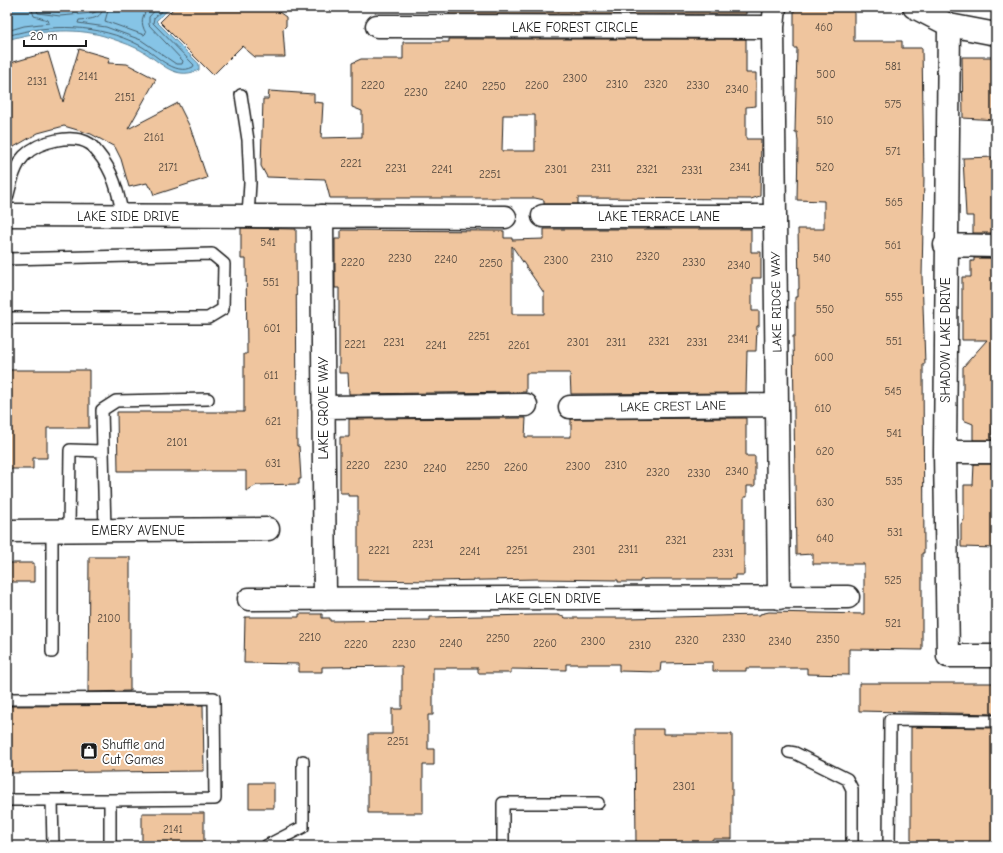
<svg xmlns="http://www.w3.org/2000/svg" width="1003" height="853" viewBox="0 0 1003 853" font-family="'Comic Neue',sans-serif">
<rect width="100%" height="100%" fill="#fff"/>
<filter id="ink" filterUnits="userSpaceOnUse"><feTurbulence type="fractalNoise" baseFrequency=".025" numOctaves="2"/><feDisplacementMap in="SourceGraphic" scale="8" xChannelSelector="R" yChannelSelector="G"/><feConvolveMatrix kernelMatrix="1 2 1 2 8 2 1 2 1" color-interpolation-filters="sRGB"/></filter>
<g filter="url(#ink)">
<!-- water -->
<path fill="#86c4e6" stroke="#5c8195" d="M7,7H29L60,12L99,7H171L156,21L199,64V70C171,82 159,58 136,48C126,43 115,40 104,36C73,27 38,31 7,40Z"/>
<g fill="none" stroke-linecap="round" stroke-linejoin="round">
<!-- shore -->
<path stroke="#465f6d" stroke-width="1" d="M36,7L38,13L60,16L93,13L97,11L98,7
M103,7C102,20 89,19 79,20L78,23L106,27L141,40L176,64H182L183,61L149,25V17L158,7
M109,7L105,21L144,35L146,33C140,23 141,15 150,7
M7,31L24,26L49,23L48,20L34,16L31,7
M7,36C50,23 99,24 139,45C155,53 174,77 193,67L194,65L153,23L154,18L166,7"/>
</g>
<!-- building -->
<path fill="#efc59e" stroke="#1c1c1c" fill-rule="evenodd" d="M175,7H272L286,17V26L283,29L285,57H255L242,46L213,75L160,22Z
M449,7H746V14H449Z
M794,7H854V41H902V48H922L924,177L922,276L925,364H923L924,553H922V650L849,649V675L807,674V668H746V671H713V662L661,663L660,672L619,671V664H566V670L511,669V673H478V668H433V715H428V749H434V765H423V813H368V734H392V709H402V666L322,667V672H299V664L244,663L245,617H299V614H322V618H330V621L430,620V617L535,615H558L566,618H629L760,615V614L769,612L864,614V564H813V554L796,555L793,336H795V297H798V289H799L798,229H824V201L797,200L798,142L797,132H795L797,48H794Z
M449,39H746V73H756V106L746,107V139H761L760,196L751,199L578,198V204H544V200L535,198H330L325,179L267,177L261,166L263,99H268L269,91L314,94V102L323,103L321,138L362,137V111L352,107V63L361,59H403V42H449ZM503,115H535V151H502Z
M79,49L110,58L108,63L127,64L156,79L128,129L178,103L190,127L207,178L154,195L151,187H149L147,183L129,187L121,159L115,147L91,134L64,126L38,133L7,151V64L48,52L63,102Z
M962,57H996V120L963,118Z
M995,157L996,216H992L993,233H973V216H966L963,158Z
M241,228L296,229L297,446H299L301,479H299V484L257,485L246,491V471H118L117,412H244V354H247L246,259H241Z
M544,229H751V252H761V278H752V311H759V326H757L756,351H747L746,393L571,394L570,373H526V392L349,394L348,373H339V288H335V239H341V230L504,231V238H512V240L544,239ZM512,246L544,293V314H512Z
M974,258H993V277H996V423H992V440H973V424L963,420V367L987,340H962V277H971V261H974Z
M7,370H89V428H47V458H33V469H7Z
M526,418L525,437H571V419L746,418V456H755V486H747V497H744V575H735V579H649L640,580V582H618V580L538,579L435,581L358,580V496H348V493H340V437H349V419Z
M974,464H992V485H996V548L961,547V524L964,520V485H973Z
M89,557H130V691L88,692Z
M7,563H34V582H7Z
M859,683H996V714L859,711Z
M203,705L204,771L7,773V706Z
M911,727L996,728V846H911Z
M635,729H663V734H732V839H712L713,846H636Z
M249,783H274V808H249Z
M142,813H204V846H142Z"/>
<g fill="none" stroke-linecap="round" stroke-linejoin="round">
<defs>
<path id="lane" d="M241,95L248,140L250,183L248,216
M7,198C11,183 14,167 24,156C38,141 73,133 90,144C93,146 96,151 98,153C114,172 118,193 123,216
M7,259L212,254L224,264L223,309L208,318H7
M103,451L102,410L116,401L208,399
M52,531V652
M69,531L70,450L103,451L105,530
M7,699L214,698L215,799L110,800V846
M789,752L795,753L847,779L852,789V846
M7,800H110
M52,800L53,846
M266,846L303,827V761
M503,846V803H598
M889,846L890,720L996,721"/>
<path id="street" d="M775,7L773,27L779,598
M914,7L949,25L996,34
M949,25L945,452L948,656H996
M377,26L773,27
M7,215L505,217
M322,216L325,599
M543,216H775
M945,245L996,246
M323,407L526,405
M570,407L777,405
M945,452H996
M7,531L268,529
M249,599L848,597"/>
</defs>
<!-- lane casing -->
<use href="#lane" stroke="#1c1c1c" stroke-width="14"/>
<!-- street casing -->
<use href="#street" stroke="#1c1c1c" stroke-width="25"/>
<!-- lane -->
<use href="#lane" stroke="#fff" stroke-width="11"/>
<!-- street -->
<use href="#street" stroke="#fff" stroke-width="22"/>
</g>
</g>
<!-- icons -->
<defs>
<symbol id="shop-square" viewBox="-11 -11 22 22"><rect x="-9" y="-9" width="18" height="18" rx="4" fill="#1c1c1c" stroke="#fff"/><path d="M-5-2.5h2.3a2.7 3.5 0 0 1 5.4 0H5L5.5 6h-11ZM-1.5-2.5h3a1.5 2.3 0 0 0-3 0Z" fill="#fff"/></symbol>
</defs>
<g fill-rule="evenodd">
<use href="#shop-square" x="79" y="741" width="20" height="20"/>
</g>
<g text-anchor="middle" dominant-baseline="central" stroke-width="4" stroke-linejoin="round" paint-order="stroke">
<!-- number labels -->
<g font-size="11" fill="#51463c">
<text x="824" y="27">460</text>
<text x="893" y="66">581</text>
<text x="826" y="74">500</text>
<text x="88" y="76">2141</text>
<text x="575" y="78">2300</text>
<text x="37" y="81">2131</text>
<text x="617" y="84">2310</text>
<text x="656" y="84">2320</text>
<text x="373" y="85">2220</text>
<text x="456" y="85">2240</text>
<text x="537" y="85">2260</text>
<text x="698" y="85">2330</text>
<text x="494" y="86">2250</text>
<text x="737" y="89">2340</text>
<text x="416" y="92">2230</text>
<text x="125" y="97">2151</text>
<text x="893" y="104">575</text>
<text x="825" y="120">510</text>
<text x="154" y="137">2161</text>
<text x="893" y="151">571</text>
<text x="351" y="163">2221</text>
<text x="168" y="167">2171</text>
<text x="740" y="167">2341</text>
<text x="825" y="167">520</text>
<text x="396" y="168">2231</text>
<text x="601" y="168">2311</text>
<text x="442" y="169">2241</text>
<text x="556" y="169">2301</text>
<text x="647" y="169">2321</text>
<text x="692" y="170">2331</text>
<text x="490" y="174">2251</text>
<text x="894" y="202">565</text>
<text x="268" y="242">541</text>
<text x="893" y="245">561</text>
<text x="648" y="256">2320</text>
<text x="400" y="258">2230</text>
<text x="602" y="258">2310</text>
<text x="822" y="258">540</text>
<text x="446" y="259">2240</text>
<text x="556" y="260">2300</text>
<text x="353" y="262">2220</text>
<text x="694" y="262">2330</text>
<text x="491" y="263">2250</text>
<text x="739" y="265">2340</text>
<text x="271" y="282">551</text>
<text x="894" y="297">555</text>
<text x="825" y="309">550</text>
<text x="272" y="328">601</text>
<text x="479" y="336">2251</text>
<text x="738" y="339">2341</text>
<text x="659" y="341">2321</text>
<text x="894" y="341">551</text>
<text x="394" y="342">2231</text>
<text x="578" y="342">2301</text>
<text x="616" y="342">2311</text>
<text x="697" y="342">2331</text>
<text x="355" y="344">2221</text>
<text x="436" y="345">2241</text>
<text x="519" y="345">2261</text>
<text x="824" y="357">600</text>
<text x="271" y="375">611</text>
<text x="893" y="391">545</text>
<text x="823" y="408">610</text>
<text x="273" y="421">621</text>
<text x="894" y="433">541</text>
<text x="177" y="442">2101</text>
<text x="825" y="451">620</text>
<text x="273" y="463">631</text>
<text x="358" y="465">2220</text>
<text x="396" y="465">2230</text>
<text x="616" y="465">2310</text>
<text x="478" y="466">2250</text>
<text x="578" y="466">2300</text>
<text x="516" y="467">2260</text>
<text x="435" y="468">2240</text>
<text x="737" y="471">2340</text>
<text x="658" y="472">2320</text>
<text x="699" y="473">2330</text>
<text x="894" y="481">535</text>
<text x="825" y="502">630</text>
<text x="895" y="532">531</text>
<text x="825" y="538">640</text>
<text x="676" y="540">2321</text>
<text x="423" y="544">2231</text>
<text x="628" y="549">2311</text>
<text x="379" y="550">2221</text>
<text x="517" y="550">2251</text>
<text x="584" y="550">2301</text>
<text x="470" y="551">2241</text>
<text x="723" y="553">2331</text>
<text x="893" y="580">525</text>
<text x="109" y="618">2100</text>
<text x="893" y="623">521</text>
<text x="310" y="637">2210</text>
<text x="498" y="638">2250</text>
<text x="734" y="638">2330</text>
<text x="828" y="639">2350</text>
<text x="687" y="640">2320</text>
<text x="593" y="641">2300</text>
<text x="780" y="641">2340</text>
<text x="451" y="643">2240</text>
<text x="545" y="643">2260</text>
<text x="356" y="644">2220</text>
<text x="404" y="644">2230</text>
<text x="640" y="645">2310</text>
<text x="398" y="741">2251</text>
<text x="684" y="786">2301</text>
<text x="173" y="829">2141</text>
</g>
<!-- street labels -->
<g font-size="13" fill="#1c1c1c" stroke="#fff">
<text x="575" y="27">LAKE FOREST CIRCLE</text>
<text x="128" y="216">LAKE SIDE DRIVE</text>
<text x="659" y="216">LAKE TERRACE LANE</text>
<text transform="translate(776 302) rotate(-91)">LAKE RIDGE WAY</text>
<text transform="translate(945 340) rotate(-90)">SHADOW LAKE DRIVE</text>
<text transform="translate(673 406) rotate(-1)">LAKE CREST LANE</text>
<text transform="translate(323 408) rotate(-90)">LAKE GROVE WAY</text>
<text x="138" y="530">EMERY AVENUE</text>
<text x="548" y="598">LAKE GLEN DRIVE</text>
</g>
<!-- poi labels -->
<g font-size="13" fill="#1c1c1c" stroke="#fff" text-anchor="start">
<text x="102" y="744">Shuffle and<tspan x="102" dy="15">Cut Games</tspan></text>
</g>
</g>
<!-- margin -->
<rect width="1003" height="853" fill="none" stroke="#fff" stroke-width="24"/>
<rect x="12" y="12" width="979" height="829" fill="none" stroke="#1c1c1c" stroke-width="1.5" filter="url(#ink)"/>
<!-- scale -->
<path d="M24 40v6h62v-6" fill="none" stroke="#1c1c1c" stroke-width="2"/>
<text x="30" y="40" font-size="12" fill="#1c1c1c" stroke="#ffffff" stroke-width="3" paint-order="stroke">20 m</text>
</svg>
